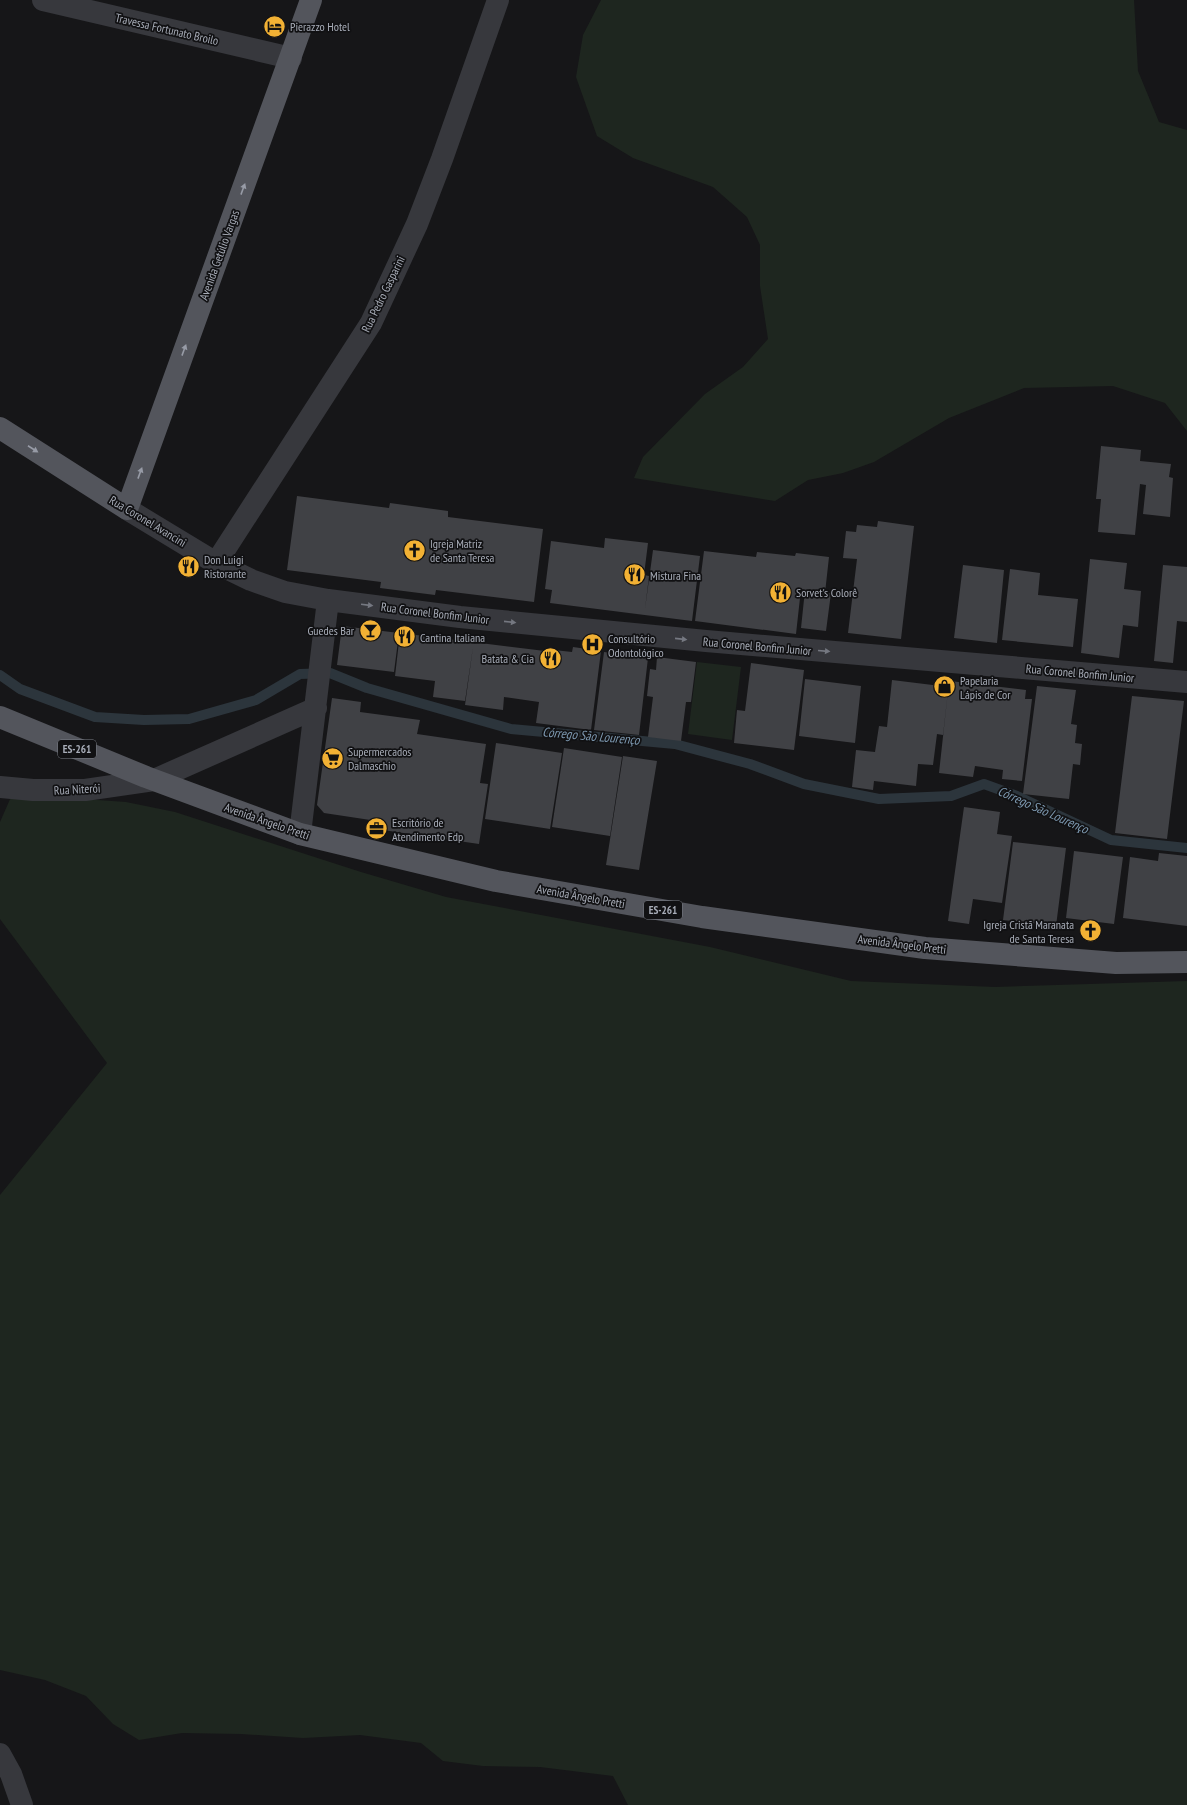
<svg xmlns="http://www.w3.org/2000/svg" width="1187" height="1805" viewBox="0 0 1187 1805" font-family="'PT Sans Narrow',sans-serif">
<rect width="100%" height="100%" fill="#161618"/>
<!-- green -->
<path fill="#1e261f" d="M601,0H1134L1138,71L1159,122L1187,130V431L1165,403L1113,386L1024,388L949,418L874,462L843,473L808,480L775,501L634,478L643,457L705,394L743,367L768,339L760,286V245L747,217L713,187L633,158L597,136L576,77L583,35Z
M697,662L741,667L732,740L688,734Z
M11,797L69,798L126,802L175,812L361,872L446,897L710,947L851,981L995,987L1187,981V1805H628L613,1776L540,1767L483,1766L443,1761L421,1743L360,1735L303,1738L241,1734L182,1733L139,1740L113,1724L86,1696L45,1680L0,1670V1195L107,1063L0,919V822Z"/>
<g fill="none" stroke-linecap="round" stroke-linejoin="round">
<!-- stream -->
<path stroke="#2c353c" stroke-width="10" d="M0,675L20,689L95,717L144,720L189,719L256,700L300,674L330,673L367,688L511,729L675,744L750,764L804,784L879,799L951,796L984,784L1017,796L1111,840L1187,848"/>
</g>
<!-- building -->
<path fill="#404145" d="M1101,446L1141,450L1140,461L1171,464L1169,477L1173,478L1170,517L1143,514L1146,485L1140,484L1135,535L1098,532L1101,499H1096Z
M297,496L389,508L390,503L448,511V517L543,529L534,602L436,590L435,595L380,588L381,582L287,570Z
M878,521L914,526L901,639L848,633L857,559L843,558L846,531L856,532L857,525L877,527Z
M605,538L648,543L644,575L649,576L645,609L653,550L700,556L692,621L550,603L552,590L545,589L551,541L604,548Z
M704,551L756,557L757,552L795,556L796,553L829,557L825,593H831L826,631L801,628L805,590L801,589L796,634L695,621Z
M1090,559L1127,563L1124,589L1141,591L1138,627L1123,625L1119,658L1081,653Z
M963,565L1004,570L997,643L954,638Z
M1163,565L1187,567V622L1177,621L1173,663L1154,661Z
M1010,569L1040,573L1038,595L1078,599L1073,647L1002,640Z
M342,626L399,633L394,672L337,665Z
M400,633L545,651V649L572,652L573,647L601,651L591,730L536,723L539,702L504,697L503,710L465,705L473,647L465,701L433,697L435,681L395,676Z
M604,652L648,658L639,735L594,730Z
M657,657L696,662L691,702H686L681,741L648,737L653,697L647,696L650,669L656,670Z
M751,663L804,670L794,750L734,743L737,710L745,711Z
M805,679L861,686L855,743L799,736Z
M892,680L949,687L950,681L1026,690L1025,699H1032L1022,781L1002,779L1003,770L975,766L973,777L939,773L948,691L943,735L937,734L933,765L918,764L916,786L874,781L873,790L852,787L856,750L875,752L879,726L887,727Z
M1037,686L1076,690L1071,724L1077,725L1075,743L1082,744L1080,765L1073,764L1069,799L1023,794Z
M1132,696L1184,701L1167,839L1115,833Z
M332,698L361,702L360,712L420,720L417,734L486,744L480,783L488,784L479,844L376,829L377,821L324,813L317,805Z
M496,743L562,753L550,829L485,819Z
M564,748L622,757L610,836L552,827Z
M623,756L657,761L639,870L606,865Z
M964,807L1000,812L997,834L1012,836L1002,903L973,899L969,924L948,921Z
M1013,842L1066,848L1056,926L1003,920Z
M1074,851L1123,857L1114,924L1066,918Z
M1159,853L1187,856V926L1123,918L1130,857L1158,861Z"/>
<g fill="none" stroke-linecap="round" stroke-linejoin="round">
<!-- minor -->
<path stroke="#37383d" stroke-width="22" d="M43,0L291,58
M127,509L216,563L251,580L285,592L328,600L460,617L706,641L1187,682
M216,563L371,323L417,224L442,159L498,0
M0,787L33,790H85L154,780L316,708
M300,834L328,600
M0,1754L11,1774L22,1805"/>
<!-- major -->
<path stroke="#53555c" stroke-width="22" d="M0,428L127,509L311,0
M0,717L146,777L300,834L496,881L702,917L925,948L1116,963L1187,962"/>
</g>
<!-- one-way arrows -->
<defs><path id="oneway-solid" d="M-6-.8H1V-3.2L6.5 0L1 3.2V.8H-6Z"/></defs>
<g fill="#979ba6">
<use href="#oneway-solid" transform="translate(243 189) rotate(-70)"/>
<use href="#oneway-solid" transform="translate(184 350) rotate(-70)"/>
<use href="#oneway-solid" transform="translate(33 449) rotate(33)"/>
<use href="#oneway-solid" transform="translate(140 473) rotate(-70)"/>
</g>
<g fill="#757881">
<use href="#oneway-solid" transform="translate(367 605) rotate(7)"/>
<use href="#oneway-solid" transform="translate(510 622) rotate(6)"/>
<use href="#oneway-solid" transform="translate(681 639) rotate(6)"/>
<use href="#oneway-solid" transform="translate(824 651) rotate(5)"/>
</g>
<!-- icons -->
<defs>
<symbol id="hotel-disc" viewBox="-11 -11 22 22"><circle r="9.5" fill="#f2b134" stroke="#111113"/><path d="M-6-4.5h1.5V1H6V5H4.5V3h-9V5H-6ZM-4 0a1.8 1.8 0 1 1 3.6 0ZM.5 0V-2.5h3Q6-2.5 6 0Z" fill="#111"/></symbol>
<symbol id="church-disc" viewBox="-11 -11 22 22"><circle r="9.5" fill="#f2b134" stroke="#111113"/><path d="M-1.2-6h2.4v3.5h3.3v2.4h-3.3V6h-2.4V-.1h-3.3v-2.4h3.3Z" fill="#111"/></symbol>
<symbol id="restaurant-disc" viewBox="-11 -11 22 22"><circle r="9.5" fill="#f2b134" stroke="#111113"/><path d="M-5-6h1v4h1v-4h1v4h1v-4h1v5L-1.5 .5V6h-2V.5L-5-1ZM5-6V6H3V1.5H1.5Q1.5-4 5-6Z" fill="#111"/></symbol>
<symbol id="bar-disc" viewBox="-11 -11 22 22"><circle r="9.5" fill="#f2b134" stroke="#111113"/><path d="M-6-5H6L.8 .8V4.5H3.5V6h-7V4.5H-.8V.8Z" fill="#111"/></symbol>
<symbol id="hospital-disc" viewBox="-11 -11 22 22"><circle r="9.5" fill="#f2b134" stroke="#111113"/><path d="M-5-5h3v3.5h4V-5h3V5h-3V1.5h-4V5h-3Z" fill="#111"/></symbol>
<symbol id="shop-disc" viewBox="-11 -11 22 22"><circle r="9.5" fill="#f2b134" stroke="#111113"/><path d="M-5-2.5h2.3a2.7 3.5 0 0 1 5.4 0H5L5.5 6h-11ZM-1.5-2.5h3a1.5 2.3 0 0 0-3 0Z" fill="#111"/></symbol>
<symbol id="supermarket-disc" viewBox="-11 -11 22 22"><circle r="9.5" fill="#f2b134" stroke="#111113"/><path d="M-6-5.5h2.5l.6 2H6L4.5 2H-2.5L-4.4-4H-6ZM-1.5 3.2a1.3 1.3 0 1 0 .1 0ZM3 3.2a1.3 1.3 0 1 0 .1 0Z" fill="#111"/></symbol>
<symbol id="office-disc" viewBox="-11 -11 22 22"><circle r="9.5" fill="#f2b134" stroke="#111113"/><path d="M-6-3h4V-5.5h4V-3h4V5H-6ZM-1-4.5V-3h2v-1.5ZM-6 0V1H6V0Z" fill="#111"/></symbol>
</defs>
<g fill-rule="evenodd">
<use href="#hotel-disc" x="262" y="14" width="25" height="25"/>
<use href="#church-disc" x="402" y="538" width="25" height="25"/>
<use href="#restaurant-disc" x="176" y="554" width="25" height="25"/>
<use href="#restaurant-disc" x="622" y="562" width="25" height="25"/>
<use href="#restaurant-disc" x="768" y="580" width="25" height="25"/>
<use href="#bar-disc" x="358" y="618" width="25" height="25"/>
<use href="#restaurant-disc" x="392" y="624" width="25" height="25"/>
<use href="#hospital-disc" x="580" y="632" width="25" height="25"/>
<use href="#restaurant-disc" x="538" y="646" width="25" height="25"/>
<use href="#shop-disc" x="932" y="674" width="25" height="25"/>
<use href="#supermarket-disc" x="320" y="746" width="25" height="25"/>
<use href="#office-disc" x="364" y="816" width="25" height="25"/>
<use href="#church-disc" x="1078" y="918" width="25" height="25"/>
</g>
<g text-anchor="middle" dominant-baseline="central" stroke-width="3.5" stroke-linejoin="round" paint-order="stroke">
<!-- shield labels -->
<g fill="#111113" stroke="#7b7e86" stroke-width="1">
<rect x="58" y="740" width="38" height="18" rx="3"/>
<rect x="644" y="901" width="38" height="18" rx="3"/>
</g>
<g font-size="11" font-weight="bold" fill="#a8adb8">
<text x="77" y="749">ES-261</text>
<text x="663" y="910">ES-261</text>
</g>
<!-- poi labels -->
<g font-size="12" fill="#a8adb8" stroke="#111113" text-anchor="start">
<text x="290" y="26">Pierazzo Hotel</text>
<text x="430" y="543">Igreja Matriz<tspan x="430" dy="14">de Santa Teresa</tspan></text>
<text x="204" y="559">Don Luigi<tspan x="204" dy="14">Ristorante</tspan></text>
<text x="650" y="575">Mistura Fina</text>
<text x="796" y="592">Sorvet's Colorê</text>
<text x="354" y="630" text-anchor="end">Guedes Bar</text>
<text x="420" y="637">Cantina Italiana</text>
<text x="608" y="638">Consultório<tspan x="608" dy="14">Odontológico</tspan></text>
<text x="534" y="658" text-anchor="end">Batata &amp; Cia</text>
<text x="960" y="680">Papelaria<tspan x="960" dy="14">Lápis de Cor</tspan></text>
<text x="348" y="751">Supermercados<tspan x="348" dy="14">Dalmaschio</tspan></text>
<text x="392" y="822">Escritório de<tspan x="392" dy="14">Atendimento Edp</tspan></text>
<text x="1074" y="924" text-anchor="end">Igreja Cristã Maranata<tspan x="1074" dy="14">de Santa Teresa</tspan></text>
</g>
<!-- street labels -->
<g font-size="12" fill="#a8adb8" stroke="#111113">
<text transform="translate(167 29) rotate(13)">Travessa Fortunato Broilo</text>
<text transform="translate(219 255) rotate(-70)">Avenida Getúlio Vargas</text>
<text transform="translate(383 294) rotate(-64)">Rua Pedro Gasparini</text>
<text transform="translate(148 521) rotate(31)">Rua Coronel Avancini</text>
<text transform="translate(435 613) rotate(7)">Rua Coronel Bonfim Junior</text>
<text transform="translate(757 646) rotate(5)">Rua Coronel Bonfim Junior</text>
<text transform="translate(1080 673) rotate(5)">Rua Coronel Bonfim Junior</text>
<text transform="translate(77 789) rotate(-3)">Rua Niterói</text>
<text transform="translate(267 821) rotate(19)">Avenida Ângelo Pretti</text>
<text transform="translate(581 896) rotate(10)">Avenida Ângelo Pretti</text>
<text transform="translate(902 944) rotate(7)">Avenida Ângelo Pretti</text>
</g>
<!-- water labels -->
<g font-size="13" font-style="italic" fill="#7f9bb3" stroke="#111113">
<text transform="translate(591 736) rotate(5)">Córrego São Lourenço</text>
<text transform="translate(1043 810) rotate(24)">Córrego São Lourenço</text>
</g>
</g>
</svg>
